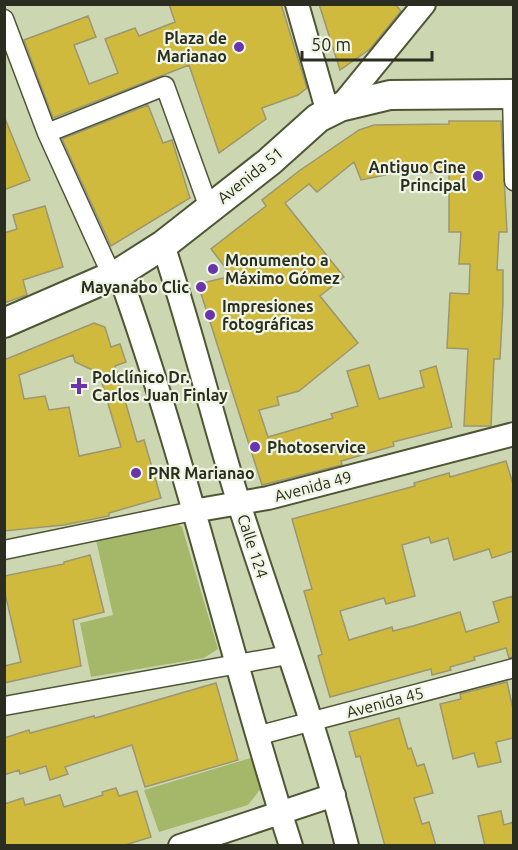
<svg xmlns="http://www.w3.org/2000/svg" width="518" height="850" viewBox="0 0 518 850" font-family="Ubuntu,sans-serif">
<rect width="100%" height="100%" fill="#ccd7b1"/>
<!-- green -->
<path fill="#a5b769" d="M173,521L182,527L218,649L204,658L91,677L80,623L113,615L96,540Z
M254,757L262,787L248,805L159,832L144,790Z"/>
<!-- building -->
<path fill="#cfba3d" stroke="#9c9671" stroke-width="1.5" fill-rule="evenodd" d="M169,4H281L307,88L298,95L262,108L266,119L219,153L189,65L53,118L24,40L88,16L96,37L74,45L89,84L118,73L105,39L135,28L139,36L175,22Z
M319,4H395L401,11L370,49L340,70Z
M148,105L163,143L172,140L190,198L111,246L62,139Z
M4,116L30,180L4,190Z
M449,121H501L507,232H499L497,270H503V303L500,359H494L491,426H464L468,349L447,348L450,293L469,294L470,264H459L461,232H449V172L390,174L361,180L354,162L317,192L309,184L285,203L344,277L320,296L358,343L299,391L277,397L279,405L259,410L268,437L333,418L331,414L358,406L347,371L369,365L379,399L424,387L420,371L436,366L452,427L393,442L394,446L341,461L342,465L262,485L198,284L232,276L211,249L266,206L262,200L299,171L359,130L374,125L449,124Z
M45,206L63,267L23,280L27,295L4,303V233L17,229L13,215Z
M94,323L105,327L111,347L120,344L126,362L115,366L137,442L144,440L161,498L109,513V516L64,525L4,531V360ZM73,355L75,362L99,373L121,447L79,456L69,407L49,410L45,396L24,399L19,375Z
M506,461L513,484V551L492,558L489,549L454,560L448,538L431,543L429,537L402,545L415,596L386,604L384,598L340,611L349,640L392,627L393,631L413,626L460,612L466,632L499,622L493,602L513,596V657L509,658L506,648L474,657L475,660L450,667L451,670L432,675L431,669L330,697L318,656L322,654L304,591L312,589L292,519L415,486L414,483L449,473L450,477Z
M90,555L104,612L73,620L81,666L4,683V666L21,662L4,589V576L64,564V562Z
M507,682L513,709V738L496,742L501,762L478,767L474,753L453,759L440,704L461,699L460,694Z
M216,683L238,760L145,787L132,745L65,767L68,774L50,780L46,766L20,774L19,770L4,775V738L29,730L30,733L94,716L95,718Z
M399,718L408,749L411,748L417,766L424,764L433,793L414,798L422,824L429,822L436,846H385L360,756L356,757L349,732Z
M116,788L119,796L137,791L151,837L122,846H4V804L23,798L25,805L60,795L64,807L103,795L102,792Z
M501,811L504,825L513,822V846H485L478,816Z"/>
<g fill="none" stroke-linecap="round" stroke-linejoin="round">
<defs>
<path id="minor" d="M4,19L47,133L112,276
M512,94L514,181
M47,133L165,86L209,208
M4,550L193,511
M4,706L288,655
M256,736L514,668"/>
<path id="tertiary" d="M297,4L328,113
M340,107L424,4
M163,245C192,332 213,420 240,507C276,620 318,730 347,846
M119,273C186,460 230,656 291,846
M193,511L268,498L514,434
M180,846L334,795"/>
<path id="primary" d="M4,323L119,273L163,245L269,162L318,118L340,107L390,95L514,94"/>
</defs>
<!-- minor casing -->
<use href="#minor" stroke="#4e5635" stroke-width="21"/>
<!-- tertiary casing -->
<use href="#tertiary" stroke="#4e5635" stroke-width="26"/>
<!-- primary casing -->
<use href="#primary" stroke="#4e5635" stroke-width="32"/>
<!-- minor -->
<use href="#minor" stroke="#fff" stroke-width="18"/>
<!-- tertiary -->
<use href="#tertiary" stroke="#fff" stroke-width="22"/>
<!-- primary -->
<use href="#primary" stroke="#fff" stroke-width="28"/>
</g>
<!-- markers -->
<g fill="#6a35ac" stroke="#eff5e2" stroke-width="2">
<circle cx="239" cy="47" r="6"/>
<circle cx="478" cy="176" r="6"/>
<circle cx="213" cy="269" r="6"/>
<circle cx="201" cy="287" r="6"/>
<circle cx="210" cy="315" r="6"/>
<path d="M76 377h6v6h6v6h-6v6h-6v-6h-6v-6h6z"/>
<circle cx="255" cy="447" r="6"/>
<circle cx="136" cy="473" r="6"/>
</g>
<g text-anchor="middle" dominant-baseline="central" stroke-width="4.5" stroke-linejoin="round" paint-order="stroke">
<!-- poi labels -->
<g font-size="16" font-weight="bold" fill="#2a2d1f" stroke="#eff5e2" text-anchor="start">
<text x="227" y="38" text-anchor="end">Plaza de<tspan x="227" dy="18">Marianao</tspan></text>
<text x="466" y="167" text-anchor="end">Antiguo Cine<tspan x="466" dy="18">Principal</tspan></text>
<text x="225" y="260">Monumento a<tspan x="225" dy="18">Máximo Gómez</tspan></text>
<text x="189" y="287" text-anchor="end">Mayanabo Clic</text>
<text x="222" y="306">Impresiones<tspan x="222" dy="18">fotográficas</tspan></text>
<text x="92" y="377">Polclínico Dr.<tspan x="92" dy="18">Carlos Juan Finlay</tspan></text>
<text x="267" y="447">Photoservice</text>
<text x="148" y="473">PNR Marianao</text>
</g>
<!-- street labels -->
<g font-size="16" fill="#2a2d1f" stroke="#eff5e2">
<text transform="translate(250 175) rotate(-39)">Avenida 51</text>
<text transform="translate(313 486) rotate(-15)">Avenida 49</text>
<text transform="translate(253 546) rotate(72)">Calle 124</text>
<text transform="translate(385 702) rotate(-15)">Avenida 45</text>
</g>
</g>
<!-- border -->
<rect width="518" height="850" fill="none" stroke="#2a2d1f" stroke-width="12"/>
<!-- scale -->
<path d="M302 51v9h130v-9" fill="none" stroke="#2a2d1f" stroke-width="3"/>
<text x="311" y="51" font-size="18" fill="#2a2d1f" stroke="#eff5e2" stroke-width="4.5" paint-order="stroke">50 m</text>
</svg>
